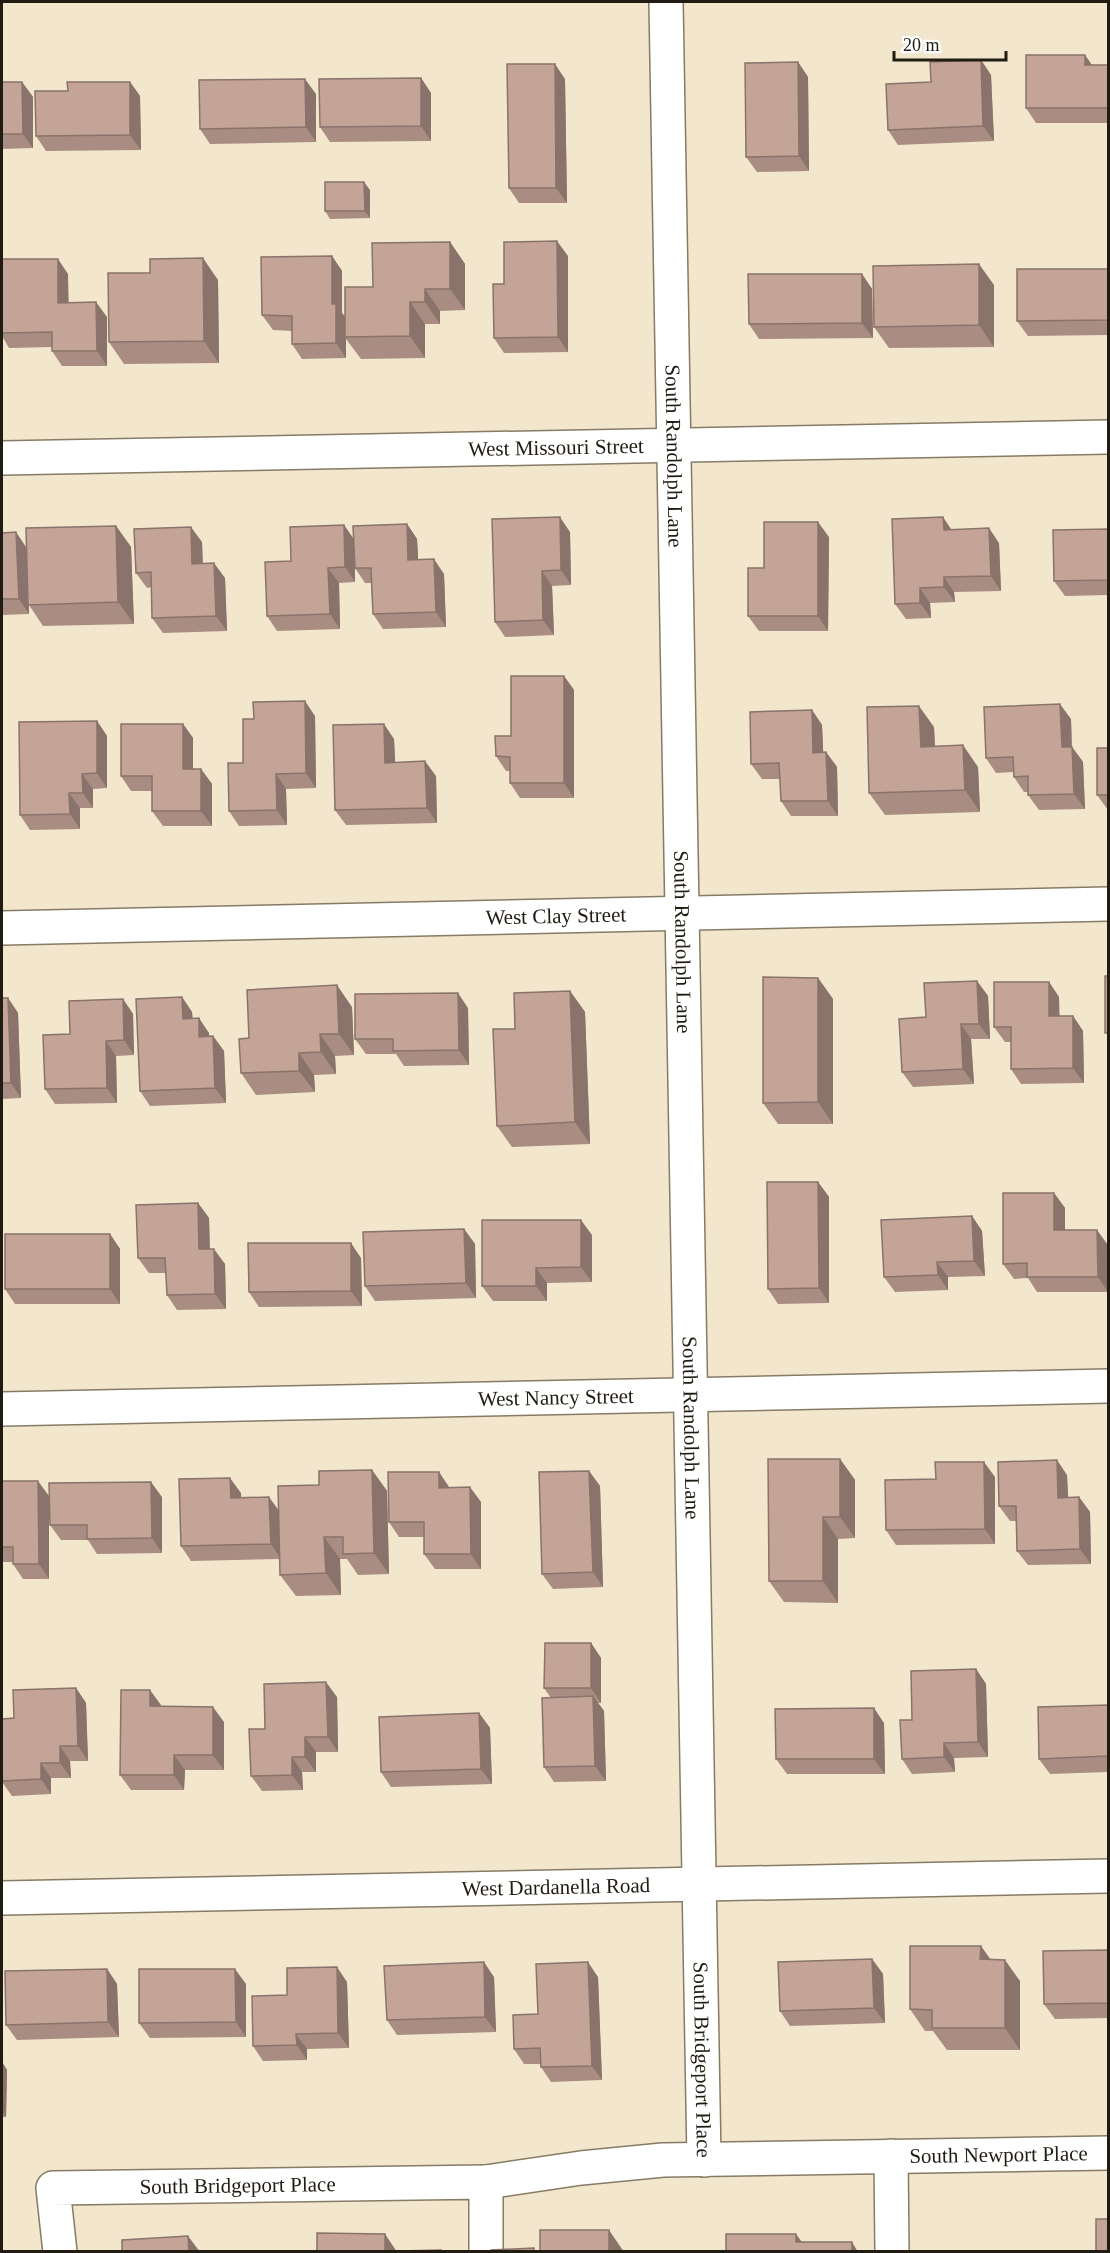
<svg xmlns="http://www.w3.org/2000/svg" width="1110" height="2253" viewBox="0 0 1110 2253" font-family="Georgia,serif">
<rect width="100%" height="100%" fill="#f2e7cd"/>
<g fill="none" stroke-linecap="round" stroke-linejoin="round">
<defs>
<g id="minor">
<path id="s1" d="M666,2L704,2160"/>
<path id="s2" d="M2,458L1108,437"/>
<path id="s3" d="M2,928L1108,904"/>
<path id="s4" d="M2,1409L1108,1386"/>
<path id="s5" d="M2,1898L1108,1876"/>
<path d="M891,2156L892,2252"/>
<path id="s6" d="M486,2182L581,2168L663,2160L1108,2153"/>
<path id="s7" d="M60,2252L53,2188L486,2182V2252"/>
</g>
</defs>
<!-- minor casing -->
<use href="#minor" stroke="#867b64" stroke-width="36"/>
<!-- minor -->
<use href="#minor" stroke="#fff" stroke-width="33"/>
</g>
<!-- wall -->
<path fill="#a98d82" d="M1085,55L1092,65H1108V123H1036L1026,108Z
M981,60L991,75L994,141L898,145L888,130L931,82Z
M798,62L808,77L809,171L757,172L746,157Z
M421,78L431,93V141L330,142L320,127Z
M565,79L567,203H519L509,188Z
M2,82H22L33,97V148L2,149Z
M130,82L140,96L141,150L46,151L36,136Z
M316,94V142L210,144L200,129Z
M370,190V218L330,219L325,211Z
M450,242L465,264V310L440,311V324H425V358L361,359L346,339V358L302,359L292,344V331L273,330L262,315L332,256L342,271V313L345,317L373,287Z
M568,256V352L504,353L494,338L504,284Z
M2,259L68,274V303L107,317V366H62L52,351V347L9,348L2,336Z
M1108,269V335L1028,336L1017,321Z
M862,274L872,289L873,338L759,339L749,324Z
M218,280L219,363L124,364L109,342Z
M994,285V347L889,348L874,327Z
M407,524L417,539L418,559L444,574L446,627L383,629L373,614L371,583H365L355,568V582L339,583L340,629L277,631L267,616L291,561L344,525L354,539Z
M116,526L131,547L134,624L43,626L29,605V614L2,615V533L26,547Z
M1108,529V595L1065,596L1054,581Z
M952,530L999,543L1001,591L954,592L955,602L930,603L931,618L906,619L895,604Z
M570,532L571,585L552,586L554,635L505,637L495,622Z
M829,537L828,631H759L748,616L764,568Z
M202,542L203,563L225,578L227,631L163,633L152,618V587L147,588L136,573Z
M564,676L574,690V798H520L510,783V771H506L496,756L511,736Z
M812,710L822,725L823,752H826L837,767L838,816H791L781,801L780,779H762L751,764Z
M315,716L316,788L286,789L287,825L239,826L229,811L243,763Z
M1071,719L1072,747L1083,762L1085,809L1039,810L1028,795V792H1024L1014,777L1013,772L996,773L986,758Z
M97,721L107,736V788L93,789V808H80V829L30,830L20,815Z
M183,724L193,738V769H201L212,784V826H163L152,811V791H131L121,776Z
M934,727L935,746L978,767L980,812L885,815L869,793Z
M394,739L395,762L436,776L437,823L346,825L335,810Z
M1108,748V810L1097,795Z
M818,978L833,999V1124H778L763,1103Z
M977,981L988,996L990,1039H971L974,1084L913,1087L902,1072L926,1017Z
M1049,982L1059,997V1016H1073L1083,1031L1084,1083L1021,1084L1011,1069V1042H1005L994,1027Z
M570,991L585,1012L590,1144L512,1147L497,1126L515,1029Z
M182,997L192,1012L193,1019L209,1033V1036H213L224,1051L226,1103L150,1106L140,1091Z
M2,998H8L18,1013L21,1098L2,1099Z
M123,999L133,1014L134,1055L116,1056L117,1103L55,1104L45,1089L70,1034Z
M352,1007L354,1055L335,1056L336,1074L314,1075L315,1092L256,1095L241,1073L249,1038Z
M468,1008L469,1065L404,1066L396,1054H366L355,1039Z
M818,1182L829,1197V1303L778,1304L768,1289Z
M1054,1193L1065,1208V1230L1108,1245V1292H1037L1028,1278L1014,1279L1003,1264Z
M198,1203L209,1218L210,1249L225,1264L226,1309L177,1310L167,1295L166,1273H149L138,1258Z
M972,1216L982,1231L985,1276L948,1277V1290L895,1292L884,1277Z
M464,1229L475,1244L476,1298L375,1301L365,1286Z
M110,1234L120,1249V1304H15L5,1289Z
M592,1235V1282L547,1283V1301H493L482,1286Z
M361,1258L362,1306L259,1307L249,1292Z
M840,1459L855,1480V1538L838,1539V1603L784,1602L769,1581Z
M372,1470L387,1491L389,1574L358,1575L347,1559H340L341,1595L296,1596L280,1575V1559L191,1561L181,1546L241,1493V1498L279,1510L319,1485Z
M589,1471L600,1486L603,1587L553,1589L542,1574Z
M439,1472L449,1488L481,1502V1569H435L424,1554V1537H399L389,1522Z
M1067,1475L1068,1497H1079L1090,1512L1091,1564L1028,1565L1017,1551V1521H1010L999,1506Z
M995,1477V1544L896,1545L886,1530L936,1479Z
M2,1481L49,1496V1579H23L13,1564V1562H2Z
M162,1497V1553L97,1554L88,1540H61L50,1525Z
M591,1643L601,1658V1703H598L604,1711L606,1781L554,1782L544,1767L551,1698L544,1688Z
M976,1669L986,1684L988,1757L954,1758L955,1772L912,1774L902,1759L912,1720Z
M76,1688L86,1703L88,1761H70L71,1778H51V1794L12,1796L2,1782L14,1718Z
M337,1697L338,1752H316V1772H302L303,1790L262,1791L251,1776L265,1729Z
M161,1705V1706L224,1722V1770H185L184,1790H131L120,1775Z
M1108,1705V1772L1050,1774L1039,1759Z
M479,1713L490,1728L492,1784L391,1787L381,1772Z
M884,1723L885,1774H787L776,1759Z
M1108,1950V2018L1055,2019L1044,2004Z
M872,1959L883,1974L885,2023L790,2026L780,2011Z
M990,1959L1020,1981V2050H947L933,2031H925L910,2009Z
M107,1969L117,1984L119,2037L17,2040L6,2025Z
M494,1977L496,2032L397,2035L387,2020Z
M598,1977L602,2080L551,2082L541,2067L540,2064H524L514,2049L538,2014Z
M347,1982L349,2048L307,2049V2060L263,2061L253,2046L287,1995Z
M246,1984V2037L150,2038L139,2023Z
M2,2062L7,2070L6,2117H2Z"/>
<!-- shaded-wall -->
<path fill="#89736a" d="M1085,55L1095,70L1085,65Z
M981,60L991,75L994,141L983,126Z
M798,62L808,77L809,171L799,156Z
M555,64L565,79L567,203L556,188Z
M421,78L431,93V141L421,126Z
M305,79L316,94V142L306,127Z
M22,82L33,97V148L23,134Z
M130,82L140,96L141,150L130,135Z
M364,182L370,190V218L365,211Z
M557,241L568,256V352L558,337Z
M450,242L465,264V310L450,289Z
M332,256L342,271V313L346,318V358L336,343L332,304Z
M203,258L218,280L219,363L204,341Z
M58,259L68,274L69,318L58,303Z
M979,264L994,285V347L979,325Z
M862,274L872,289L873,338L862,323Z
M425,289L440,311V324L425,302Z
M96,302L107,317V366L97,351Z
M410,302L425,324V358L410,336Z
M560,517L570,532L571,585L561,570Z
M943,517L953,532L944,530Z
M818,522L829,537L828,631L818,616Z
M407,524L417,539L419,575L408,560Z
M344,525L354,540L355,582L345,567Z
M116,526L131,547L134,624L118,602Z
M191,527L202,542L203,579L192,564Z
M989,528L999,543L1001,591L991,576Z
M16,532L26,547L29,614L19,599Z
M434,559L444,574L446,627L436,612Z
M214,563L225,578L227,631L216,616Z
M328,568L339,583L340,629L330,614Z
M542,571L552,586L554,635L543,620Z
M944,577L954,592L955,602L944,587Z
M920,588L930,603L931,618L920,603Z
M564,676L574,690V798L564,783Z
M305,701L315,716L316,788L306,773Z
M1060,704L1071,719L1072,762L1062,747Z
M919,706L934,727L936,768L921,747Z
M812,710L822,725L824,768L813,753Z
M97,721L107,736V788L97,773Z
M183,724L193,738V784L183,769Z
M384,724L394,739L396,778L385,763Z
M963,745L978,767L980,812L965,790Z
M1072,747L1083,762L1085,809L1074,794Z
M826,752L837,767L838,816L828,801Z
M425,761L436,776L437,823L427,808Z
M201,769L212,784V826L201,811Z
M82,774L93,789V808L83,793Z
M276,774L286,789L287,825L277,810Z
M69,793L80,808V829L70,814Z
M818,978L833,999V1124L818,1102Z
M977,981L988,996L990,1039L979,1024Z
M1049,982L1059,997L1060,1031L1049,1016Z
M337,985L352,1007L354,1055L339,1034Z
M570,991L585,1012L590,1144L575,1122Z
M458,993L468,1008L469,1065L459,1050Z
M182,997L192,1012L193,1034L183,1019Z
M8,998L18,1013L21,1098L11,1083Z
M123,999L133,1014L134,1055L124,1040Z
M1073,1016L1083,1031L1084,1083L1073,1068Z
M199,1018L209,1033L210,1052L199,1037Z
M961,1024L971,1039L974,1084L963,1069Z
M320,1034L335,1056L336,1074L321,1052Z
M213,1036L224,1051L226,1103L215,1088Z
M106,1041L116,1056L117,1103L107,1088Z
M299,1053L314,1075L315,1092L299,1071Z
M818,1182L829,1197V1303L819,1288Z
M1054,1193L1065,1208V1245L1054,1230Z
M198,1203L209,1218L210,1264L199,1249Z
M972,1216L982,1231L985,1276L974,1261Z
M581,1220L592,1235V1282L581,1267Z
M464,1229L475,1244L476,1298L466,1283Z
M1097,1230L1108,1245V1292L1098,1277Z
M110,1234L120,1249V1304L110,1289Z
M351,1243L361,1258L362,1306L351,1291Z
M214,1249L225,1264L226,1309L215,1294Z
M937,1262L948,1277V1290L938,1275Z
M536,1268L547,1283V1301L536,1286Z
M840,1459L855,1480V1538L840,1517Z
M1057,1460L1067,1475L1069,1513L1058,1498Z
M984,1462L995,1477V1544L985,1529Z
M372,1470L387,1491L389,1574L374,1553Z
M589,1471L600,1486L603,1587L593,1572Z
M439,1472L449,1487V1503L439,1488Z
M230,1478L241,1493L242,1513L231,1498Z
M38,1481L49,1496V1579L39,1564Z
M151,1482L162,1497V1553L152,1538Z
M470,1487L481,1502V1569L471,1554Z
M269,1497L280,1512L281,1559L271,1544Z
M1079,1497L1090,1512L1091,1564L1080,1549Z
M823,1517L838,1539V1603L823,1581Z
M324,1537L340,1559L341,1595L326,1573Z
M591,1643L601,1658V1703L591,1688Z
M976,1669L986,1684L988,1757L978,1742Z
M326,1682L337,1697L338,1752L328,1737Z
M76,1688L86,1703L88,1761L78,1746Z
M150,1690L161,1705L160,1721L150,1706Z
M593,1696L604,1711L606,1781L595,1766Z
M213,1707L224,1722V1770L213,1755Z
M874,1708L884,1723L885,1774L874,1759Z
M479,1713L490,1728L492,1784L481,1769Z
M305,1737L316,1752V1772L305,1757Z
M944,1743L954,1758L955,1772L944,1757Z
M60,1746L70,1761L71,1778L60,1763Z
M174,1755L185,1770L184,1790L174,1775Z
M292,1757L302,1772L303,1790L292,1775Z
M41,1763L51,1778V1794L41,1779Z
M981,1946L996,1967L980,1959Z
M872,1959L883,1974L885,2023L874,2008Z
M1005,1960L1020,1981V2050L1005,2028Z
M484,1962L494,1977L496,2032L485,2017Z
M588,1962L598,1977L602,2080L592,2066Z
M337,1967L347,1982L349,2048L338,2033Z
M107,1969L117,1984L119,2037L108,2022Z
M235,1969L246,1984V2037L236,2022Z
M296,2034L307,2049V2060L297,2045Z
M2,2062L7,2070L6,2117L2,2110Z
M609,2230L624,2252H609Z
M385,2234L397,2252H385Z
M796,2234L807,2249L796,2242Z
M188,2236L200,2252H189Z
M852,2242L858,2252H852Z"/>
<!-- building -->
<path fill="#c4a497" stroke="#89736a" stroke-width="1.5" d="M1026,55H1085V65H1108V108H1026Z
M981,60L983,126L888,130L886,84L931,82L930,62Z
M798,62L799,156L746,157L745,63Z
M507,64H555L556,188H509Z
M421,78V126L320,127L319,79Z
M305,79L306,127L200,129L199,80Z
M2,82H22L23,134H2Z
M67,82H130V135L36,136L35,91H68Z
M325,182H364L365,211H325Z
M557,241L558,337L494,338L493,284H504V242Z
M450,242V289H425V302H410V336L345,337V287H373L372,243Z
M332,256V304H336V343L292,344V316L262,315L261,257Z
M203,258L204,341L109,342L108,273H150V259Z
M2,259H58V303L96,302L97,351H52V332L2,333Z
M979,264V325L874,327L873,266Z
M1017,269H1108V320L1017,321Z
M748,274H862V323L749,324Z
M560,517L561,570L542,571L543,620L495,622L492,519Z
M943,517L944,530L989,528L991,576L944,577V587L920,588V603L895,604L892,519Z
M764,522H818V616H748V568H764Z
M407,524L408,560L434,559L436,612L373,614L371,568H355L353,526Z
M344,525L345,567L328,568L330,614L267,616L265,562L291,561L290,527Z
M116,526L118,602L28,605L26,528Z
M191,527L192,564L214,563L216,616L152,618L151,572L136,573L134,529Z
M1108,529V580L1054,581L1053,530Z
M16,532L19,599H2V533Z
M511,676H564V783H510V757L496,756L495,736H511Z
M305,701L306,773L276,774L277,810L229,811L228,763H243V719H254L253,702Z
M1060,704L1062,747H1072L1074,794L1028,795V776L1014,777L1013,757L986,758L984,707Z
M919,706L921,747L963,745L965,790L869,793L867,707Z
M812,710L813,753L826,752L828,801H781L779,763L751,764L750,712Z
M97,721V773L82,774L83,793H69L70,814L20,815L19,722Z
M121,724H183V769H201V811H152V776H121Z
M384,724L385,763L425,761L427,808L335,810L333,725Z
M1097,748H1108V795H1097Z
M1105,976H1108V1033H1105Z
M763,977L818,978V1102L763,1103Z
M977,981L979,1024H961L963,1069L902,1072L899,1019L926,1017L924,983Z
M994,982H1049V1016H1073V1068L1011,1069V1027H994Z
M337,985L339,1034H320L321,1052L299,1053V1071L241,1073L239,1039L249,1038L247,990Z
M570,991L575,1122L497,1126L493,1029H515L514,993Z
M458,993L459,1050L393,1051V1039H355V994Z
M182,997L183,1019L199,1018V1037L213,1036L215,1088L140,1091L136,999Z
M2,998H8L11,1083H2Z
M123,999L124,1040L106,1041L107,1088L45,1089L43,1035L70,1034L69,1001Z
M767,1182H818L819,1288L768,1289Z
M1003,1193H1054V1230H1097L1098,1277H1027V1263L1003,1264Z
M198,1203L199,1249H214L215,1294L167,1295L165,1258H138L136,1205Z
M972,1216L974,1261L937,1262L938,1275L884,1277L881,1220Z
M482,1220H581V1267L536,1268V1286H482Z
M464,1229L466,1283L365,1286L363,1232Z
M5,1234H110V1289H5Z
M248,1243H351V1291L249,1292Z
M768,1459H840V1517H823V1581H769Z
M1057,1460L1058,1498L1079,1497L1080,1549L1017,1551L1016,1506H999L998,1462Z
M935,1462H984L985,1529L886,1530L885,1480L936,1479Z
M372,1470L374,1553L343,1554V1537H324L326,1573L280,1575L278,1486L319,1485V1471Z
M589,1471L593,1572L542,1574L539,1472Z
M388,1472H439V1488L470,1487L471,1554H424V1522H389Z
M230,1478L231,1498L269,1497L271,1544L181,1546L179,1479Z
M2,1481H38L39,1564H13V1547H2Z
M151,1482L152,1538L87,1539V1525H50L49,1483Z
M545,1643H591V1688H544Z
M976,1669L978,1742L944,1743V1757L902,1759L900,1720H912L911,1671Z
M326,1682L328,1737H305V1757H292V1775L251,1776L249,1729H265L264,1684Z
M76,1688L78,1746H60V1763H41V1779L2,1781V1719L14,1718L13,1690Z
M121,1690H150V1706L213,1707V1755H174V1775H120Z
M593,1696L595,1766L544,1767L542,1698Z
M1108,1705V1756L1039,1759L1038,1707Z
M874,1708V1759H776L775,1709Z
M479,1713L481,1769L381,1772L379,1717Z
M910,1946H981L980,1959L1005,1960V2028H932V2010L910,2009Z
M1108,1950V2003L1044,2004L1043,1951Z
M872,1959L874,2008L780,2011L778,1962Z
M484,1962L485,2017L387,2020L384,1966Z
M588,1962L592,2066L541,2067L540,2048L514,2049L513,2015L538,2014L536,1964Z
M337,1967L338,2033L296,2034L297,2045L253,2046L252,1996L287,1995V1968Z
M107,1969L108,2022L6,2025L5,1971Z
M139,1969H235L236,2022L139,2023Z
M1096,2219H1108V2252H1096Z
M540,2230H609V2252H540Z
M317,2233L385,2234V2252H317Z
M726,2234H796V2242H852V2252H726Z
M188,2236L189,2252H122V2240Z
M534,2248V2252H491V2250Z
M441,2250V2252H398V2251Z"/>
<g text-anchor="middle" dominant-baseline="central" stroke-width="4.5" stroke-linejoin="round" paint-order="stroke">
<!-- street labels -->
<g font-size="21" fill="#201c12" stroke="#fff">
<text stroke="none"><textPath href="#s2" startOffset="554">West Missouri Street</textPath></text>
<text stroke="none"><textPath href="#s1" startOffset="454">South Randolph Lane</textPath></text>
<text stroke="none"><textPath href="#s3" startOffset="554">West Clay Street</textPath></text>
<text stroke="none"><textPath href="#s1" startOffset="940">South Randolph Lane</textPath></text>
<text stroke="none"><textPath href="#s4" startOffset="554">West Nancy Street</textPath></text>
<text stroke="none"><textPath href="#s1" startOffset="1426">South Randolph Lane</textPath></text>
<text stroke="none"><textPath href="#s5" startOffset="554">West Dardanella Road</textPath></text>
<text stroke="none"><textPath href="#s1" startOffset="2058">South Bridgeport Place</textPath></text>
<text stroke="none"><textPath href="#s6" startOffset="514">South Newport Place</textPath></text>
<text stroke="none"><textPath href="#s7" startOffset="249">South Bridgeport Place</textPath></text>
</g>
</g>
<!-- border -->
<rect width="1110" height="2253" fill="none" stroke="#201c12" stroke-width="6"/>
<!-- scale -->
<path d="M894 51v9h112v-9" fill="none" stroke="#201c12" stroke-width="3"/>
<text x="903" y="51" font-size="18" fill="#201c12" stroke="#ffffff" stroke-width="4.5" paint-order="stroke">20 m</text>
</svg>
